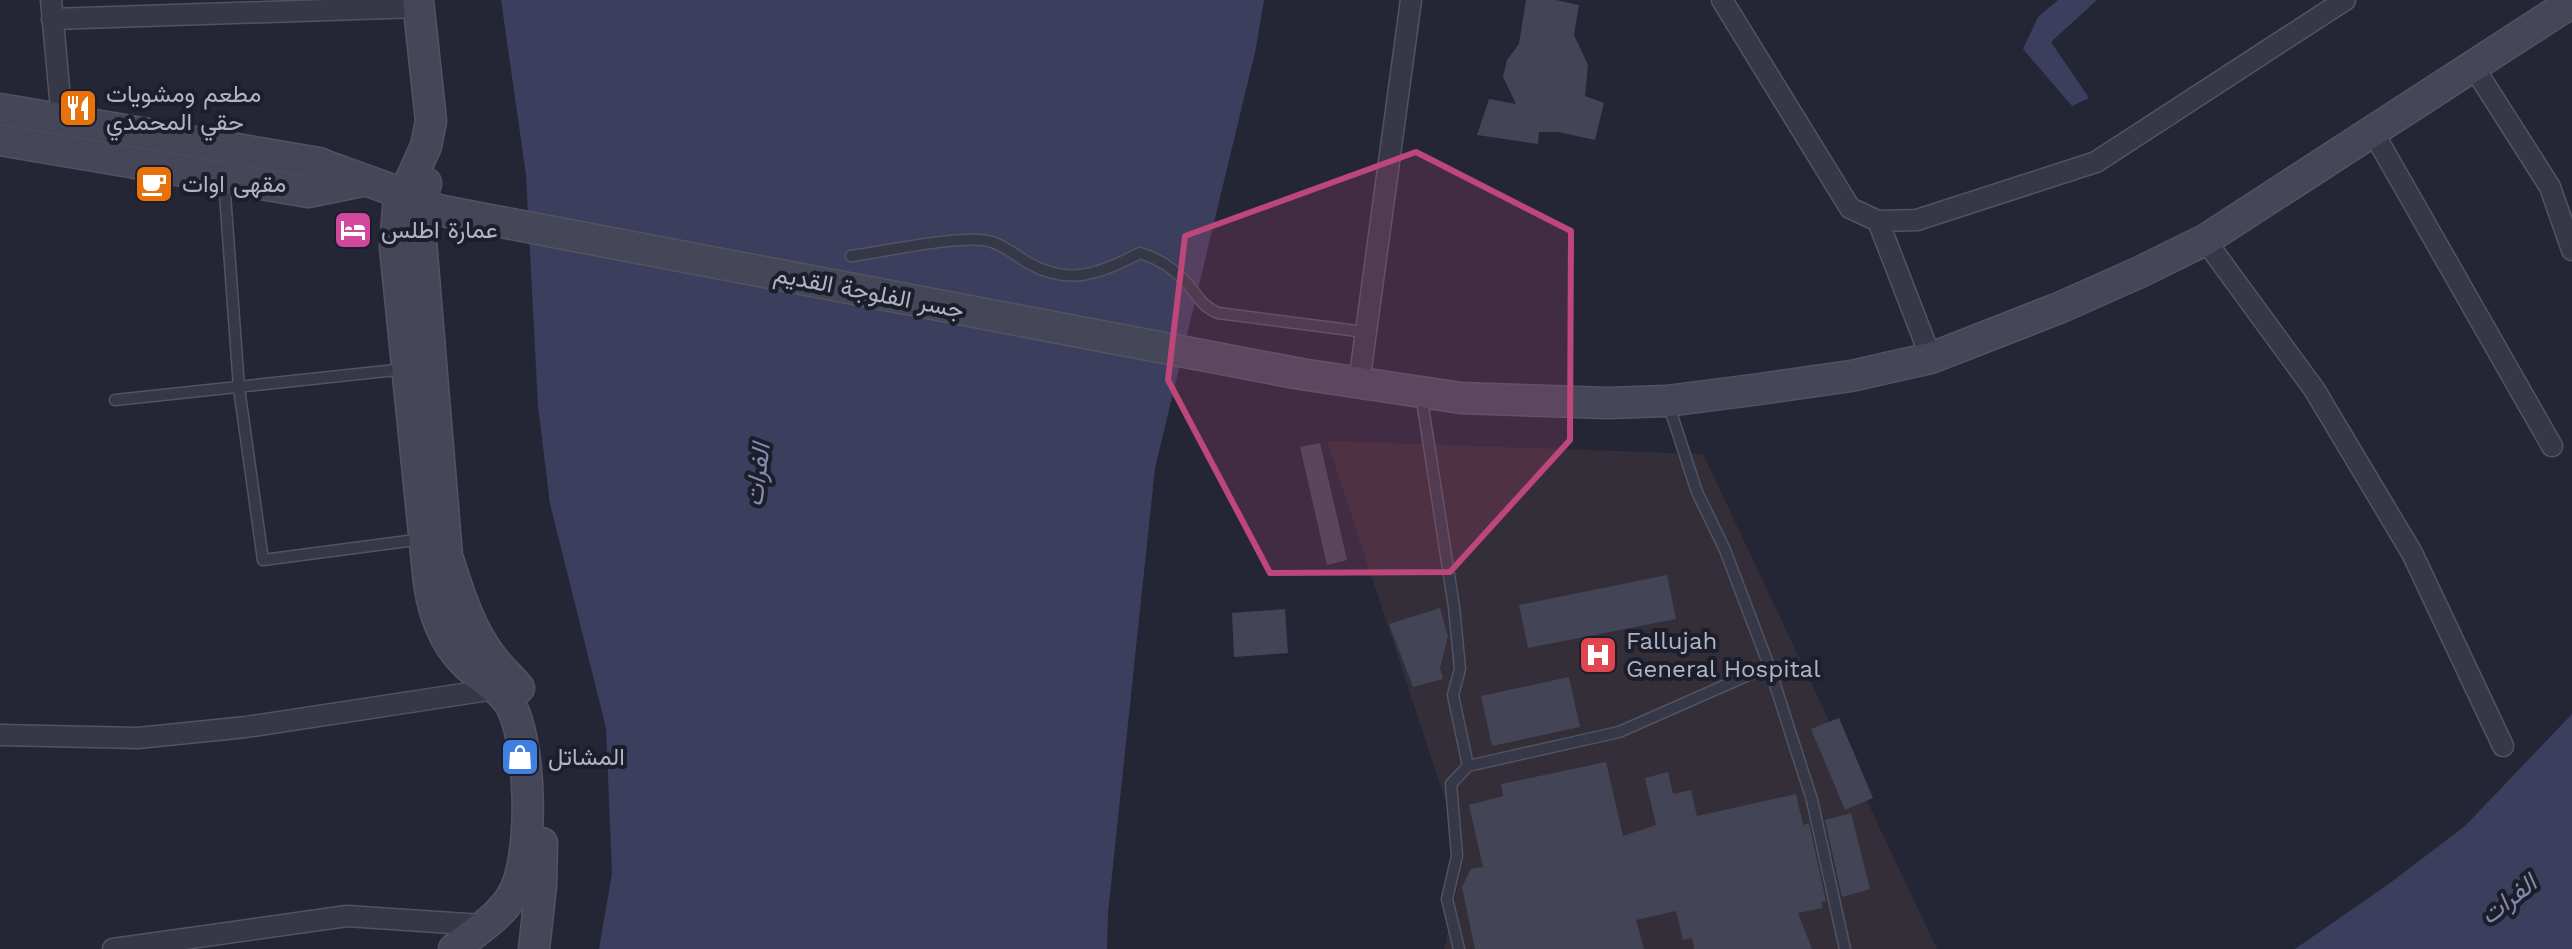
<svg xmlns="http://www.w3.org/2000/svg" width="2572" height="949" viewBox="0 0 2572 949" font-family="'Work Sans',Vazirmatn,sans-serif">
<rect width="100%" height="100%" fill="#242636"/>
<!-- medical -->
<path fill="#332e38" d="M1327,441L1703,454L1937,949H1444L1464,857Z"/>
<!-- water -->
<path fill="#3b3f5d" d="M501,0H1264L1256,48L1155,468L1108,913L1107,949H599L612,873L606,728L550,504L538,406L526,175Z
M2058,0H2097L2051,42L2089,98L2072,106L2023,49L2038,17Z
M2572,714V949H2295L2390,883L2465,826Z"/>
<!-- building -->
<path fill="#434557" d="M1526,0H1556L1579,5L1574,35L1588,65L1585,96L1604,103L1595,140L1558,132H1539L1538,144L1477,135L1489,99L1516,104L1503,77L1507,60L1519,44Z
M1320,443L1347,560L1327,565L1300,447Z
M1667,575L1676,619L1528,648L1519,605Z
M1440,608L1448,636L1440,668L1443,679L1413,687L1389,624Z
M1285,609L1288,653L1234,657L1232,613Z
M1569,677L1580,727L1492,746L1481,696Z
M1839,718L1873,798L1845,810L1811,729Z
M1606,762L1623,836L1656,825L1645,778L1668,772L1673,794L1691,790L1697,816L1796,794L1803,825L1809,823L1826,901L1821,902L1823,908L1798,913L1812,949H1694L1692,938L1683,940L1676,911L1636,920L1644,949H1475L1462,887L1471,869L1483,867L1469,805L1503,796L1501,784Z
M1851,813L1870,889L1842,897L1825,820Z"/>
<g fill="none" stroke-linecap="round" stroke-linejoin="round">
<defs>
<path id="lane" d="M224,180L239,388L263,560L423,539
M851,256C883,252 966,233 992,242C1005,246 1018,257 1030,264C1071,286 1101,273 1140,253C1160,259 1176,270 1189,286C1200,299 1202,306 1218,313L1365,332
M1421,394L1454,607L1460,669L1453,695L1468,766
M115,400L405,369
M1668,403L1697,492L1725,550L1769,666L1812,800L1845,949
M1459,949L1447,899L1457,856L1451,784L1468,766L1619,732L1769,666"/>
<path id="street" d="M51,0L62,120
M1722,0L1850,208L1878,221L1917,220L2096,162L2345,0
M52,19L419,7
M2473,66L2550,187L2572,250
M2373,132L2552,446
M1878,221L1931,358
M2205,240L2314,389L2412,553L2503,746
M1359,383L1411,0
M0,735L138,738L246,727L502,688
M113,949L347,916L482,925"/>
<path id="secondary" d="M418,0L431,121L426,146L398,208L395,247L429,583C434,618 447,651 476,673C487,681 499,689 508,701C532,736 535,860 512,896C499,918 473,933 454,949
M0,109L319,163C358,179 401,190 438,210L1301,374L1461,398L1608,403L1667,401L1760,389L1851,376L1931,358L2059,308L2140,272L2205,240L2572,2
M0,140L308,192L362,181
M426,183L421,201L420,229L447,556C458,590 468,625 490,655C498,667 510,677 519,688
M534,949L541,886L542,843"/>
</defs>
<!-- lane casing -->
<use href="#lane" stroke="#525361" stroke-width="13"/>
<!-- street casing -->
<use href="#street" stroke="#525361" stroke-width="23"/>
<!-- secondary casing -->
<use href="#secondary" stroke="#525361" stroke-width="33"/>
<!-- lane -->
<use href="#lane" stroke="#373847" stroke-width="10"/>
<!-- street -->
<use href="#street" stroke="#373847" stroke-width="20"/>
<!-- secondary -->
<use href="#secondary" stroke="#454759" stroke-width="30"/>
</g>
<!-- marked area -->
<path fill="#bd467a" fill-opacity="0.2" stroke="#bd467a" stroke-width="6" stroke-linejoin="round" d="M1416,152L1571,231L1570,440L1450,572L1270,573L1168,380L1185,236Z"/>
<!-- icons -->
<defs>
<symbol id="restaurant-square" viewBox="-11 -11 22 22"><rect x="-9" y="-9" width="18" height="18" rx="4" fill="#e8710a" stroke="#1c1e2b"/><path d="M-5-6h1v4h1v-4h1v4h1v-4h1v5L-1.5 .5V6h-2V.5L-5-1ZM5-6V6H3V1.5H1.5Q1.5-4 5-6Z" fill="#fff"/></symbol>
<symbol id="cafe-square" viewBox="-11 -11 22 22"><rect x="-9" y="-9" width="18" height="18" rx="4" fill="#e8710a" stroke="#1c1e2b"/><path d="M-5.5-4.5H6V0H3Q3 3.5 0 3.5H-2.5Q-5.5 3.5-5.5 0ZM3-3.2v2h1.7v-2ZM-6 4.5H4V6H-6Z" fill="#fff"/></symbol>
<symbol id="hotel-square" viewBox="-11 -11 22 22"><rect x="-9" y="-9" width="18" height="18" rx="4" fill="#d1479c" stroke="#1c1e2b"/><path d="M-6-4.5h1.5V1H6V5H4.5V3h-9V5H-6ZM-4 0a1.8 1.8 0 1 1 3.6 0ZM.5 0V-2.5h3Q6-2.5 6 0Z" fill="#fff"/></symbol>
<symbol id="hospital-square" viewBox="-11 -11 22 22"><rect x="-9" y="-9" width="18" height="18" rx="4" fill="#e0444e" stroke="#1c1e2b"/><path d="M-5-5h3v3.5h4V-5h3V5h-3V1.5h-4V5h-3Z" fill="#fff"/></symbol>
<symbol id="shop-square" viewBox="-11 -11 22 22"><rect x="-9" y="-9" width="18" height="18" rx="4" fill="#3f7fe0" stroke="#1c1e2b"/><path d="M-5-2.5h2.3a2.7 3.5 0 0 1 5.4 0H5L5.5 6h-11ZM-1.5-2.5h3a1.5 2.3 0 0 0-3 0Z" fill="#fff"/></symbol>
</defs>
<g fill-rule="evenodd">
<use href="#restaurant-square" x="56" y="86" width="44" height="44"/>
<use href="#cafe-square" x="132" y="162" width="44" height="44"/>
<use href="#hotel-square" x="331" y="208" width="44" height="44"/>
<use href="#hospital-square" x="1576" y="633" width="44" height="44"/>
<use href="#shop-square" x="498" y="735" width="44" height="44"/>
</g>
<g text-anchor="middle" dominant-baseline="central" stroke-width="8" stroke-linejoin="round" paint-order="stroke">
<!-- poi labels -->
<g font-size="24" fill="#b2b3c3" stroke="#1c1e2b" text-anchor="start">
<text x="106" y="94">مطعم ومشويات<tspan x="106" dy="28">حقي المحمدي</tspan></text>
<text x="182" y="184">مقهى اوات</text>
<text x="381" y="230">عمارة اطلس</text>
<text x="1626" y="641">Fallujah<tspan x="1626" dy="28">General Hospital</tspan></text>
<text x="548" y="757">المشاتل</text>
</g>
<!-- street labels -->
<g font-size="24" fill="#b2b3c3" stroke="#1c1e2b">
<text transform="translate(869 292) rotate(11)">جسر الفلوجة القديم</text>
</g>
<!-- water labels -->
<g font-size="26" font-style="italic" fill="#8589ad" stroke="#1c1e2b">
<text transform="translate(757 475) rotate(-83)">الفرات</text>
<text transform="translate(2508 899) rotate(-38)">الفرات</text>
</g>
</g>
</svg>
